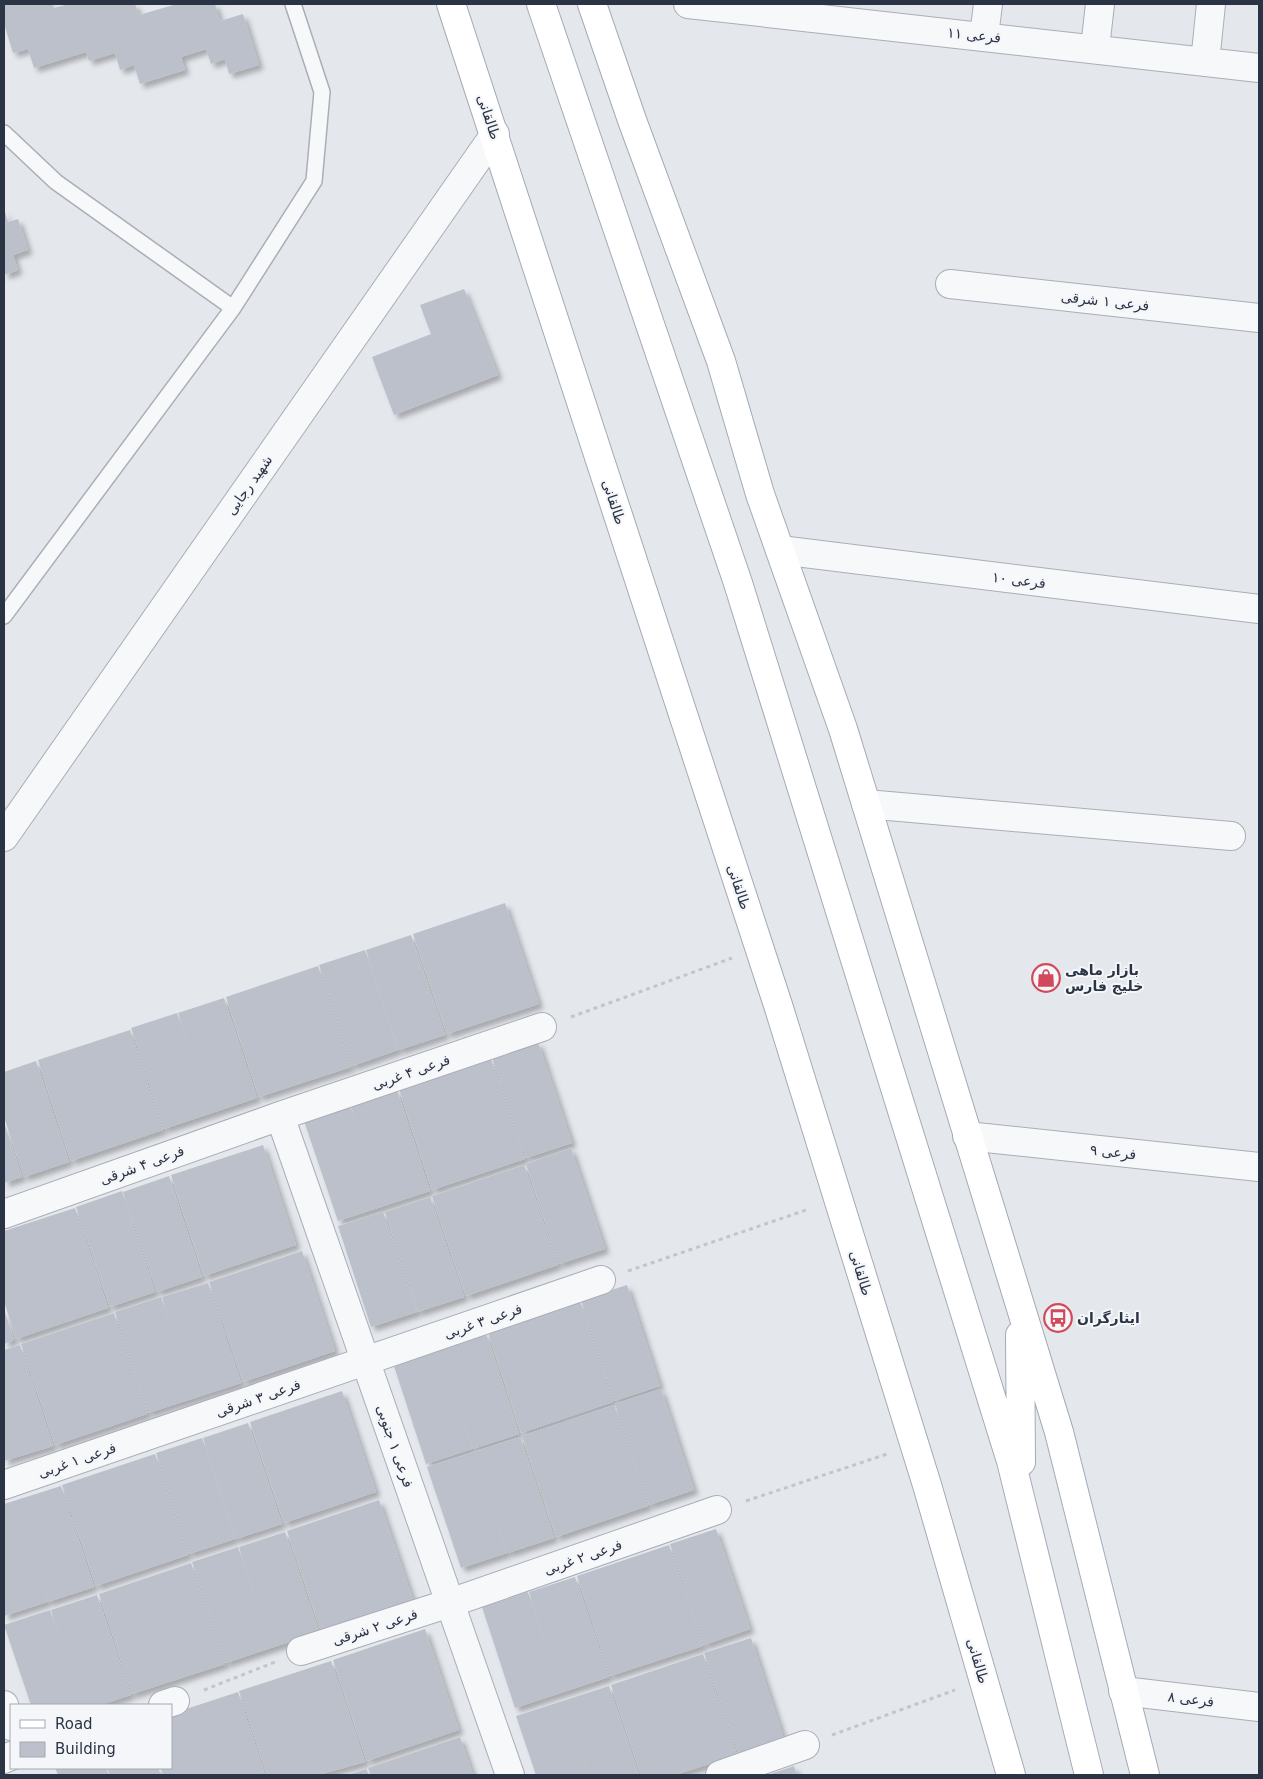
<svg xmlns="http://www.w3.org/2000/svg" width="1263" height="1779" viewBox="0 0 1263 1779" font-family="'DejaVu Sans',Cairo,sans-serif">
<defs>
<filter id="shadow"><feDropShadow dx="4.5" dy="4.5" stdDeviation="2.5" flood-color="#0004"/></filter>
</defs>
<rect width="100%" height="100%" fill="#e4e7ec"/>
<!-- building -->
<path fill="#bbc0ca" filter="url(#shadow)" d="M4,4H53L54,8L69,4H135L139,15L177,4H215L220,21L243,14L259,65L229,74L225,59L211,64L206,49L181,57L185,70L140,84L134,65L120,70L115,53L89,61L86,52L34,68L28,49L13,53L4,23Z
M4,209L8,222L18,219L28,250L13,255L18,270L4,275Z
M464,289L498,375L394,415L372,357L431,334L420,305Z
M505,903L539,1004L447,1034L413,934Z
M411,935L445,1035L399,1050L366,950Z
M365,950L398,1050L352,1066L319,965Z
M318,966L351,1067L259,1097L226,997Z
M224,998L257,1098L164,1129L131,1028L177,1013L196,1069L178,1013Z
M130,1030L163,1130L71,1161L38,1060Z
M538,1042L572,1143L526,1158L492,1058Z
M491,1059L525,1159L432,1190L399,1089Z
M36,1061L69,1162L24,1177L4,1117V1072Z
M397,1090L430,1191L384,1206L351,1106Z
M350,1105L384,1206L338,1221L304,1121Z
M4,1122L22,1177L4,1183Z
M263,1145L296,1245L204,1276L171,1175Z
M571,1148L605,1249L559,1264L526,1164Z
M524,1165L558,1265L466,1296L432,1196Z
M169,1176L202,1277L157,1292L123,1192Z
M122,1191L155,1292L110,1307L76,1207Z
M430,1197L464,1297L418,1312L385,1212Z
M75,1208L108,1308L16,1339L4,1301V1231Z
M383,1212L417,1312L371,1327L338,1226Z
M302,1251L335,1351L243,1382L209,1282Z
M208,1283L241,1383L148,1413L115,1312L161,1297L179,1353L162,1297Z
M627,1285L660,1386L614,1401L581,1300Z
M580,1301L613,1402L521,1433L488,1332Z
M4,1309L14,1340L4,1344Z
M114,1313L147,1414L55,1445L21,1344Z
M486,1333L519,1434L473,1449L454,1393L472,1449L426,1464L393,1363Z
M20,1345L53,1446L4,1461V1350Z
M661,1389L694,1490L649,1505L615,1404Z
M342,1391L376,1492L284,1523L250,1422Z
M614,1405L648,1506L556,1537L522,1436Z
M248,1423L282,1524L236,1539L203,1438Z
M520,1437L554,1538L508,1553L489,1497L507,1553L461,1568L427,1467Z
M202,1438L235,1539L189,1554L156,1453Z
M155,1454L188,1555L96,1586L62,1485Z
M61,1486L94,1587L48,1602L29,1546L47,1602L4,1616V1504Z
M379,1500L413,1600L321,1631L287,1531Z
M716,1529L750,1629L704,1645L670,1544Z
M285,1532L319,1632L226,1663L192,1562L238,1547L268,1637L239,1547Z
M669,1545L703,1646L610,1676L577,1576Z
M191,1563L225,1664L132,1694L99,1594Z
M575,1577L609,1677L515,1708L482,1607L528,1592L558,1682L529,1592Z
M97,1595L131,1695L100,1705H31L4,1625L50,1610L69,1667L51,1610Z
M425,1629L459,1730L367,1761L333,1660Z
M751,1638L784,1739L738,1753L704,1653Z
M703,1654L737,1755L675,1775H641L611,1685Z
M331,1661L365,1762L318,1775L300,1719L318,1775H267L239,1691Z
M609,1686L639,1775H588L578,1745L587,1775H536L516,1716Z
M238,1692L265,1775H163L161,1768H171V1714Z
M460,1737L473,1775H371L368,1768Z
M794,1766L797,1775H767Z
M55,1768H106L109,1775H58Z
M107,1768H158L161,1775H110Z
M366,1769L369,1775H348Z"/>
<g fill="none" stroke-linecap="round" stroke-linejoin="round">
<defs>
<path id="service" d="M4,133L56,182L233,308
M4,616L233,308L314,181L322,92L293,4"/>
<path id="minor" d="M688,4L1259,68
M984,36L988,4
M1095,48L1100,4
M1205,62L1211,4
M950,284L1259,318
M780,550L1259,609
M866,804L1231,836
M280,1116L510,1775
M967,1136L1259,1167
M4,1214L280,1116L542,1027
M4,1485L601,1280
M301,1651L450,1603L717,1510
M1123,1691L1259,1707
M4,1705L11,1726
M163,1705L175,1701
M4,1759L11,1756
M720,1775L805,1745"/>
<path id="tertiary" d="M4,837L495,134"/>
<path id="primary" d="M451,4L778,1005L927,1485L1011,1775
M541,4L738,583L1011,1461L1089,1775
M592,4L632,120L721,361L760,494L843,729L1059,1432L1145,1775
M1020,1335L1021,1462"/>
</defs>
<!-- service casing -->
<use href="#service" stroke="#a9aeb7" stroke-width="18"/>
<!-- minor casing -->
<use href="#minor" stroke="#a9aeb7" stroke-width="30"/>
<!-- tertiary casing -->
<use href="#tertiary" stroke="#a9aeb7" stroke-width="30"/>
<!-- primary casing -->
<use href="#primary" stroke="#a3abb8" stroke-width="30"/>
<!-- path -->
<path stroke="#c2c5cb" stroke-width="3" stroke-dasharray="4 4" stroke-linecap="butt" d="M571,1017L732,958
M628,1271L809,1209
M746,1501L887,1454
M204,1690L275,1662
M832,1735L955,1690"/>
<!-- service -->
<use href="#service" stroke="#f7f8fa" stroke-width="15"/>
<!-- minor -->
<use href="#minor" stroke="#f7f8fa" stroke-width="28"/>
<!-- tertiary -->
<use href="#tertiary" stroke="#f7f8fa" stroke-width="28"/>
<!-- primary -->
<use href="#primary" stroke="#fff" stroke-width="28"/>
</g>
<!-- icons -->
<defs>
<symbol id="shop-ring" viewBox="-11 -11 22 22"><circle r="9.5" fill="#f4f6f9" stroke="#d1495b" stroke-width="1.5"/><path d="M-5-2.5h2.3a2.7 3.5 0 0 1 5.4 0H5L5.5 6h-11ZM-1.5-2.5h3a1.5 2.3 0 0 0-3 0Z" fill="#d1495b"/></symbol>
<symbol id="bus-ring" viewBox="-11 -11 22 22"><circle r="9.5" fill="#f4f6f9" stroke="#d1495b" stroke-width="1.5"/><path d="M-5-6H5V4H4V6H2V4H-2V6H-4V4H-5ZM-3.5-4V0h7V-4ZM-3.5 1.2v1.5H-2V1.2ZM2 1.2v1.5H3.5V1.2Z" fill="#d1495b"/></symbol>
</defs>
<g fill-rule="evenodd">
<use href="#shop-ring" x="1030" y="962" width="32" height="32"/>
<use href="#bus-ring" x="1042" y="1302" width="32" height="32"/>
</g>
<g text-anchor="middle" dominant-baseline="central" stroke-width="4" stroke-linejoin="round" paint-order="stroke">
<!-- street labels -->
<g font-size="14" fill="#2b3445" stroke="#f4f6f9">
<text transform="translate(974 35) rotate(6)">فرعی ۱۱</text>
<text transform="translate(489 117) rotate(72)">طالقانی</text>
<text transform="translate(1105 301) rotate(6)">فرعی ۱ شرقی</text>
<text transform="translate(249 485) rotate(-55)">شهید رجایی</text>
<text transform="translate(614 502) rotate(72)">طالقانی</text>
<text transform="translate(1019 580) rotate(7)">فرعی ۱۰</text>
<text transform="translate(739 887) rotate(72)">طالقانی</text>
<text transform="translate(411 1072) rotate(-19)">فرعی ۴ غربی</text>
<text transform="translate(1113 1152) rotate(6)">فرعی ۹</text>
<text transform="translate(142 1165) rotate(-20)">فرعی ۴ شرقی</text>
<text transform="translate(861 1273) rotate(73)">طالقانی</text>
<text transform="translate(483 1321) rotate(-19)">فرعی ۳ غربی</text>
<text transform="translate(258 1398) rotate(-19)">فرعی ۳ شرقی</text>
<text transform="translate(395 1446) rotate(71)">فرعی ۱ جنوبی</text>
<text transform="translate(77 1460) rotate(-19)">فرعی ۱ غربی</text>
<text transform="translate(583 1557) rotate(-19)">فرعی ۲ غربی</text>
<text transform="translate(375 1627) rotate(-18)">فرعی ۲ شرقی</text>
<text transform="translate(978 1661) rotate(74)">طالقانی</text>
<text transform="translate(1191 1699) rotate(7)">فرعی ۸</text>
</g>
<!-- poi labels -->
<g font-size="14" font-weight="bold" fill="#2b3445" stroke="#f4f6f9" text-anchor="start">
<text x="1065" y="970">بازار ماهی<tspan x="1065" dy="16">خلیج فارس</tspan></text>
<text x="1077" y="1318">ایثارگران</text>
</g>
</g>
<!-- border -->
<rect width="1263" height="1779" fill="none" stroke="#2b3445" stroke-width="10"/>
<!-- legend -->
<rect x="10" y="1704" width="162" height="65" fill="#f4f6f9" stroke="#a4a8b1"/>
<rect x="20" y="1720" width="25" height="8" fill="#ffffff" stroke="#a4a8b1"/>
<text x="55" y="1729" font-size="15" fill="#2b3445">Road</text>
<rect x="20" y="1742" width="25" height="15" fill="#bbc0ca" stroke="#a4a8b1"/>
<text x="55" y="1754" font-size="15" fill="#2b3445">Building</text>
</svg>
